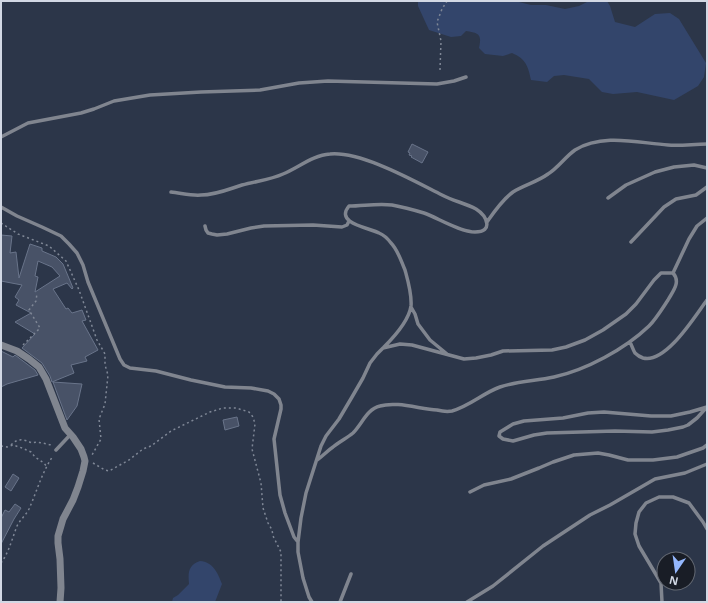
<svg xmlns="http://www.w3.org/2000/svg" width="708" height="603" viewBox="0 0 708 603" font-family="'Noto Sans',sans-serif">
<rect width="100%" height="100%" fill="#2c3649"/>
<!-- green -->
<path fill="#33456b" d="M418,1H515L531,5H546L565,9L579,6L589,1H607L610,6L615,22L635,27L655,14L670,13L679,19L706,63L704,77L698,86L674,100L637,92L613,94L602,92L589,79L564,75L554,76L547,82L531,80C528,66 526,59 512,53L503,56L485,54L479,48C482,34 479,33 466,31L461,36L451,37L429,30L418,6Z
M200,561C213,562 218,573 222,584L215,602H172L173,598L178,595L189,584C188,573 188,565 200,561Z"/>
<!-- building -->
<path fill="#485267" stroke="#69748a" fill-rule="evenodd" d="M412,144L428,152L422,163L411,157L412,156L409,155L410,153L408,152Z
M1,235L12,236L10,253L16,252L19,278L30,244L42,248V251L56,257L63,264L73,288L72,289L67,283L53,289L66,309L68,308L72,313L82,310L86,320L82,321L98,350L85,357L87,361L71,365L74,373L52,382L50,376L42,363L22,348L35,334L15,322L31,313L16,305L19,300L15,297L22,285L1,281ZM38,261L52,267L60,276L35,292L38,277L35,276Z
M1,351L13,357L15,355L35,370L38,375L7,384L1,387Z
M53,382L82,384L77,406L67,420Z
M237,417L239,426L225,430L223,420Z
M13,474L19,478L11,491L5,487Z
M15,504L21,508L14,519L1,544V518L5,510L9,512Z"/>
<g fill="none" stroke-linecap="round" stroke-linejoin="round">
<!-- path -->
<path stroke="#7f8796" stroke-width="1.5" stroke-dasharray="2 3" stroke-linecap="butt" d="M440,70L441,41L437,22L442,9L447,1
M1,223L18,234L49,246L66,261L79,290L97,340L105,354V365L108,375L105,404L99,419L101,439L92,455
M23,345L40,328L29,310L36,301L37,293
M11,445C17,438 24,439 32,443C38,441 45,444 52,445
M1,446L7,447L13,445L22,448L31,452L35,457L44,463L47,467
M93,463L105,470L109,471L129,460L143,449L151,446L171,431L210,412L223,408H236L249,412L253,417L255,424L252,449L261,483L263,508L268,523L272,530L273,536L281,552V602
M1,563C9,552 12,539 17,526C20,520 26,515 29,509C37,491 42,472 53,456"/>
<!-- lane -->
<path stroke="#80858f" stroke-width="3.5" d="M1,137L28,123L81,113L94,109L114,101L150,95L201,92L260,90L299,83L328,81L437,84L454,81L466,77
M171,192C181,193 192,196 201,195C216,195 229,189 242,185C256,181 270,180 283,174C298,168 313,155 330,154C361,151 414,181 442,195C453,201 465,203 476,209C487,216 494,232 475,232C460,232 438,218 424,213C414,210 403,207 392,205C378,203 363,206 349,206C334,224 371,228 379,233C384,235 388,239 391,243C398,250 401,261 405,270C408,281 412,294 411,306C409,320 394,337 384,347
M608,198L626,185L655,172L674,167L694,165L707,168
M1,207L17,216L42,227L61,236L69,244L77,253L83,265L88,282L120,359L124,365L130,368L156,371L191,380L225,387L251,388L268,391L274,394L279,399L281,405V409L274,439L280,495L285,513L294,537L298,542
M487,222C494,212 502,200 513,192C524,185 537,182 548,174C558,168 565,157 575,150C603,133 638,143 668,145C681,146 694,144 707,144
M205,226L206,230L208,233L212,234L217,235L227,234L251,228L264,226L313,225L342,227L347,225L349,221
M631,242L664,207L676,199L696,195L707,187
M673,273L689,239L697,226L707,218
M411,307L415,314L418,324L430,340L447,354
M630,342C632,346 633,350 635,353C638,356 640,357 643,358C666,364 695,316 707,300
M707,407L690,412L671,416H651L604,412L588,413L563,418L524,421L513,424L500,432L499,436L503,439L513,441L534,435L547,433L615,431L652,432L668,430L683,427L688,425L697,418L707,407
M56,450L71,434
M470,492L484,485L511,479L539,468L553,462L574,455L598,453L609,455L628,460H653L677,457L703,448L707,445
M312,602L309,597L303,578L298,552V542L301,518L306,493L321,446L326,436L339,419L352,397L363,378L370,363L377,354L383,348L400,344L412,345L464,359L476,358L491,355L503,351L552,350L566,347L585,340L603,330L626,314L636,304L654,280L661,273H673C681,282 673,291 668,300C662,309 656,319 649,326C625,349 586,370 554,377C536,381 517,381 500,387C483,393 470,406 452,411C447,412 441,411 437,410C420,409 396,401 380,406C367,409 362,424 353,433C347,438 339,442 333,447C327,451 323,456 317,460
M340,602L351,574
M467,602L493,586L543,546L590,515L610,505L655,479L685,473L707,464
M662,602L661,583L639,546L635,534L636,523L639,512L646,503L659,497H673L689,503L703,522L707,529"/>
<!-- street -->
<path stroke="#80858f" stroke-width="7" d="M1,345L17,351L29,359L39,367L46,379L65,428L73,437L81,449L84,457L85,461L83,471L78,487L73,500L63,519L58,536V543L60,559L61,588L60,602"/>
</g>
<!-- border -->
<rect width="708" height="603" fill="none" stroke="#d2d8e4" stroke-width="4"/>
<!-- north arrow -->
<g transform="translate(676 571) rotate(193)"><circle r="19" fill="#191d26" stroke="#636872"/>
<path d="M0-3L7 15L0 10L-7 15Z" fill="#94b7fd"/>
<text y="-6" font-size="11" font-weight="bold" text-anchor="middle" fill="#d2d8e4">N</text>
</g>
</svg>
